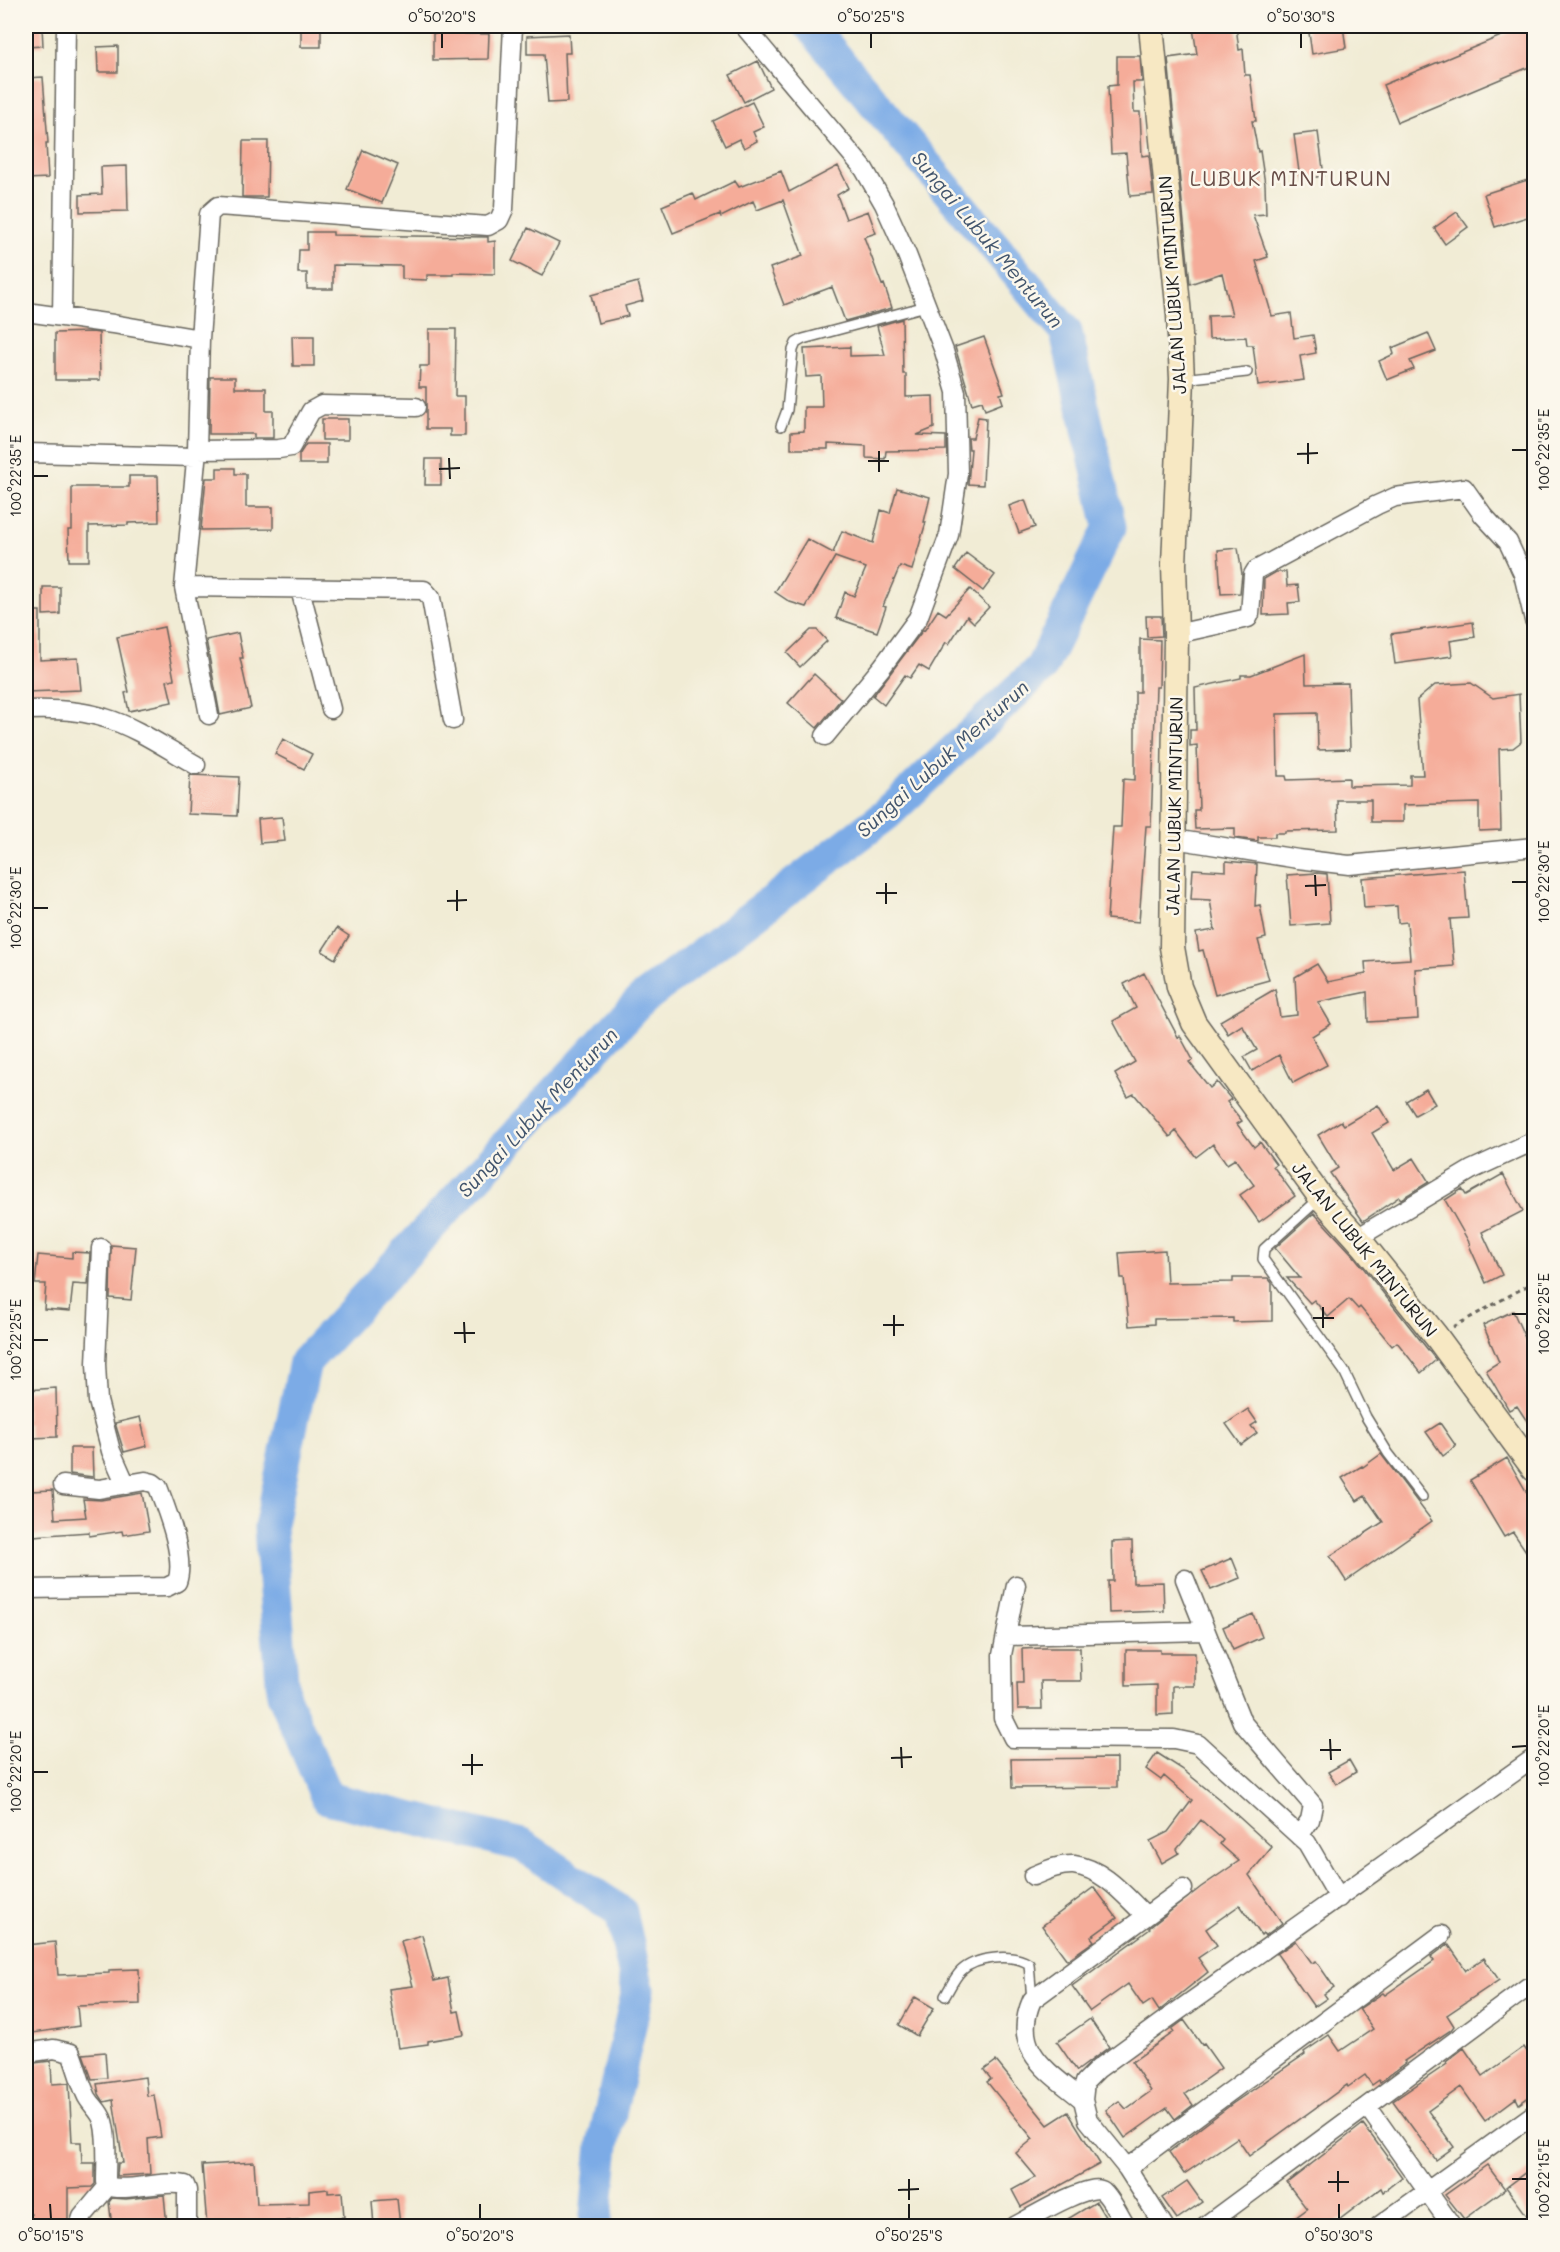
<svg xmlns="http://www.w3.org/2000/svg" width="1560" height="2252" viewBox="0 0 1560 2252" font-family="Mali,sans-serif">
<rect width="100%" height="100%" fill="#fbf7ec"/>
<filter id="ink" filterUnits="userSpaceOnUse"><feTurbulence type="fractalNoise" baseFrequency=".0167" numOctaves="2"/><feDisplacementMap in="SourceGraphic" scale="12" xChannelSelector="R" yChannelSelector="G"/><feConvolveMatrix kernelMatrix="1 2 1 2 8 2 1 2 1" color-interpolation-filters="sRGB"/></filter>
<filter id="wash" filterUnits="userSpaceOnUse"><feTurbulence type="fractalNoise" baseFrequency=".008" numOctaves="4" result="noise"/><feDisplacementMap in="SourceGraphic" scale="24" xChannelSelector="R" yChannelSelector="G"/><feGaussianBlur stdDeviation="1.35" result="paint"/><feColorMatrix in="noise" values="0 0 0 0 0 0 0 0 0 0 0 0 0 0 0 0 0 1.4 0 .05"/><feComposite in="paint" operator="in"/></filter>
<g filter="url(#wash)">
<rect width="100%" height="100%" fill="#f1ecd5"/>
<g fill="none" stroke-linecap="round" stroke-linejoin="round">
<!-- river -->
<path stroke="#7cabe6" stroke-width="33" d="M595,2226L603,2145L638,1990L621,1912L522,1845L327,1798L283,1694L270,1528L305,1362L640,1001L887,814L1041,668L1110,527L1066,332L810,26"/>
</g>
<g id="blocks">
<!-- building -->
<path fill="#f5ac99" d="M26,26H42L43,46L26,47Z
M301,26H321V47H301Z
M1197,26H1236L1239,50L1243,49L1245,75H1250L1256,121H1252L1258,152L1260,151L1265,184L1266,214L1253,215L1268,257L1256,261L1272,316L1291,313L1294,338L1313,335L1316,353L1300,356L1304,380L1258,386L1253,345H1247L1246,337L1209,339L1208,316L1232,315L1222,273L1190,284L1168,58L1197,54L1193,28H1197Z
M1308,26H1343L1346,48L1312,54Z
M1525,26H1534V65L1398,122L1383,85Z
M433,33L489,34L488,59L433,60Z
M569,34L570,53H565L567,102L548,103L544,54H527V36Z
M118,46V72H98L97,47Z
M1117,56H1140L1142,82H1133L1134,112H1140L1142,156L1149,155L1153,194L1130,196L1126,153L1111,154L1108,86L1117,85Z
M758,61L771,88L744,102L730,75Z
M43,77L48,143H46L48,178L26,179V78Z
M752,102L764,127L753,132L757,141L744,148L739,139L725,146L713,121Z
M1318,132L1324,176L1300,179L1294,135Z
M243,141H268L267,197H242Z
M363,150L398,165L382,203L347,189Z
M127,166L128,211L80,212V195L102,194L101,167Z
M838,166L849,188L837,195L846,219L868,211L876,233L864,237L882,285L884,284L892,308L845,321L832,287L784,305L770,268L803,256L783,200L757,210L753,201L721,217L720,214L673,233L662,206L693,193L696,200L735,181L739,187L781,171L789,192Z
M1534,178V215L1495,227L1484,194Z
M1457,212L1468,227L1445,244L1434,228Z
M528,228L559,243L542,276L512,261Z
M307,232H333V235L488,237V242L495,241V274L453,273V275H427V280L402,279V266L333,265V289H307V273H298L299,250H307Z
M638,282L643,301L625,306L628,316L598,323L591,295Z
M902,319L903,374H906V397L933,396L934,428L917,435L946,436V450L886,451L885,459L866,458V446L828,444V449H791V432L804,431V407H822L821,376L806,377L804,349L850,347V356L885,355L877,326Z
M429,329H456L455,396H465V436H450V429H426V387H419L420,366H429Z
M92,332L99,333L100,380H55V333Z
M1428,333L1436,351L1410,361L1414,369L1387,380L1379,361L1394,354L1392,348Z
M292,336H314V366H293Z
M984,337L1004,393L1000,394L1003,403L985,410L982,401L972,404L955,347Z
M210,377H235V388H266V411H273V438H254V434H209Z
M978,417L986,418L983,485L968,484L971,449H969L968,438H973Z
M322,419H348V440H322Z
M306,444H327V464H299V455Z
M426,459H441V485H425Z
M217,468H235V474H246V507H273V529L201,530L206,478H217Z
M129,476H158L159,522L128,523V525L89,526V561H69L68,530H72V487H129Z
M897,488L930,497L924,522H926L912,570L900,566L883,606L886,607L877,632L836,618L845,592L854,596L866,568L835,557L806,607L790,602L775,592L807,539L833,553L842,531L873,543L881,510L890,513Z
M1025,500L1035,527L1019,533L1009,506Z
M1238,548L1242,574L1240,593L1221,594L1218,550Z
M966,553L995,575L983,591L955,569Z
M1276,572H1286L1287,586L1298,585L1300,602L1288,603L1289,614L1263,615L1264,579Z
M43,587H60V614L43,615Z
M970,589L989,607L974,623L967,616L949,644L946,642L929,671L919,665L910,678L905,675L884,705L873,696L923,630L924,631L938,610L946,615Z
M26,611H40V660L78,658L81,690L26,692Z
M1146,616H1161L1162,636L1147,637Z
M1473,622L1475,637L1450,641L1452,656L1395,664L1391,634Z
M164,627L174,679L167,681L172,702L129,711L125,693L129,692L117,637Z
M811,630H817L827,641L800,667L787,653Z
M238,633L243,658H240L251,708L220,715L206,640Z
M1140,639L1160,640L1159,687H1156L1151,826H1146L1139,922L1107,919L1113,827H1121L1123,779L1135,780V692H1140Z
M1305,654L1306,684L1348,683L1350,749L1318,750L1317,713L1277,714L1278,776H1286L1287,780L1349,778V786L1410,785V775H1423L1417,700L1435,685L1471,683L1493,698L1519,694L1521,742L1513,748L1499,749L1501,830L1479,831V803L1403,805V822H1371V800H1337L1338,830L1285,831V833H1275V837H1258V841L1235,838V828L1195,829L1194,810H1199L1197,745L1190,746V730H1196L1195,688L1241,678V675H1251Z
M814,674L841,699L817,728L788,703Z
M283,739L312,754L304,769L275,754Z
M190,775L239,777L237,816L188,814Z
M282,817L285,841L260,843L258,819Z
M1226,861L1257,864L1255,906L1260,905L1266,938L1258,940L1269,980L1215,995L1203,950L1199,951L1196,933L1215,930L1210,900L1191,899L1193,869L1226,871Z
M1464,870L1468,918L1450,919L1454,966L1415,969L1418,1019L1368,1022L1367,992L1318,1002L1331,1024L1312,1036L1327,1065L1293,1083L1279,1055L1252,1071L1244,1057L1257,1050L1242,1025L1228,1034L1220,1021L1275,989L1280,1017L1297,1015L1295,977L1317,964L1328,982L1366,974L1365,962L1410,959L1407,922L1398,923L1397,906L1364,908L1362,878Z
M1317,873L1327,874L1330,923L1291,926L1287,875Z
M337,928L349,936L335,959L322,951Z
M1144,973L1178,1037L1180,1036L1193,1060L1189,1062L1210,1088L1217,1082L1231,1099L1227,1102L1242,1121L1237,1124L1254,1147L1260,1142L1276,1164L1273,1166L1295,1196L1259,1222L1240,1195L1254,1185L1235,1159L1227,1164L1213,1144L1196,1157L1176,1131L1170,1137L1134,1094L1128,1097L1115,1074L1135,1062L1113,1021L1136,1008L1124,984Z
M1426,1089L1435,1104L1415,1115L1406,1101Z
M1378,1105L1389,1123L1372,1133L1394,1170L1414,1158L1429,1182L1401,1199L1399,1197L1363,1221L1330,1173L1338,1168L1318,1135L1341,1121L1344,1125Z
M1503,1174L1523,1211L1482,1232L1502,1275L1486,1283L1469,1245L1470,1244L1445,1200L1462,1189L1466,1195Z
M1314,1213L1354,1256L1436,1360L1421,1373L1397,1342L1392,1346L1360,1307L1358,1309L1349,1299L1328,1317L1314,1300L1310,1303L1287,1278H1300L1275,1248Z
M111,1245L136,1247L131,1300L110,1298Z
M1165,1250L1167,1283L1233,1282V1278H1268L1272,1283V1321L1233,1322V1318L1154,1319V1324L1129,1326L1124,1278H1121L1119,1253Z
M72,1252L90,1253L88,1285L73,1284L70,1311L44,1309L46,1284H35L38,1255L72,1258Z
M1513,1311L1530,1349L1534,1346V1432L1517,1406L1509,1410L1486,1370L1499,1362L1483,1325Z
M56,1388L57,1437L30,1438L29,1424H26V1390Z
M1248,1409L1257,1422L1251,1426L1257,1433L1241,1445L1226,1424Z
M140,1417L147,1446L124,1452L115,1423Z
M1440,1423L1456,1446L1443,1456L1426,1432Z
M70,1448H92L93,1477L70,1474Z
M1381,1454L1432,1521L1346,1581L1330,1556L1383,1522L1365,1496L1357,1501L1342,1478L1362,1466L1363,1467Z
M1507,1458L1534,1505V1563L1513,1532L1504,1537L1470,1480Z
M53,1490L55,1519L86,1517L83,1499L101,1500L142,1493L149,1531L123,1535L122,1531L89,1536V1532L33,1536V1530L26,1531V1495H30V1491Z
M1132,1541L1133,1583L1163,1582L1164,1611L1109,1613L1108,1581H1113L1112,1542Z
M1232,1558L1240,1578L1211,1590L1202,1571Z
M1253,1614L1262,1637L1233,1650L1223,1627Z
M1043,1648H1080L1081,1681H1041L1042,1709H1018L1017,1683H1023L1022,1649Z
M1126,1650H1160V1653H1195V1686H1173V1714L1157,1715V1685L1126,1686Z
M1157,1753L1182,1769L1219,1799L1272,1847L1249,1875L1282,1923L1265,1936L1263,1933L1261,1935L1240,1905L1206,1929L1217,1945L1198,1958L1208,1972L1159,2011L1152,2000L1143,2006L1128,1984L1090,2011L1072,1986L1150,1929L1149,1928L1201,1887L1239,1861L1220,1844L1223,1840L1201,1820L1177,1849L1179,1853L1162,1863L1150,1841L1168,1832L1192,1800L1164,1776L1161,1780L1146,1769Z
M1117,1758V1787L1012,1788L1011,1759Z
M1349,1760L1356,1772L1336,1784L1328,1772Z
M1094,1887L1117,1918L1091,1937L1094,1941L1067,1960L1042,1926Z
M422,1935L434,1981L448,1978L454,2012L459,2011L464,2035L428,2041V2044L398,2048L389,1989L413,1986L401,1941Z
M1296,1941L1312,1963L1316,1961L1334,1987L1324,1994L1327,1998L1314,2007L1277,1954Z
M55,1942L58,1975L109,1973V1970L139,1969L140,2004L77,2006L79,2026L26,2034V1997H29L26,1945Z
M1448,1944L1466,1970L1484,1958L1499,1980L1447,2015L1454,2026L1451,2030L1404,2061L1406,2063L1380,2082L1379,2080L1372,2085L1365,2075L1348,2087L1347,2085L1249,2156L1237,2138L1184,2174L1169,2152L1232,2104L1305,2054L1304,2052L1329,2035L1340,2051L1373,2029L1359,2009L1383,1993L1385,1995L1434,1961L1431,1957Z
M915,1997L934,2008L917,2036L899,2025Z
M1090,2019L1109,2047L1077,2071L1057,2042Z
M1184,2020L1202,2045L1204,2044L1221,2068L1185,2094L1193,2105L1175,2119L1167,2108L1125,2138L1106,2110L1119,2101L1126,2109L1151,2091L1132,2062L1174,2032L1172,2029Z
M1524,2047L1534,2062V2093L1519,2104L1516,2098L1485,2121L1461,2087L1428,2111L1454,2147L1436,2160L1393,2101L1447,2064L1446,2062L1464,2048L1483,2076Z
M105,2052L107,2078L92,2079L83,2054Z
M51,2061L52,2084L69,2083L72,2142H81L82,2163H95V2184L92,2187L68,2188V2226H31V2214H29L26,2157V2064Z
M996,2061L1048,2125L1068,2112L1100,2164L1021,2207L1012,2190L1036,2177L1016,2153L1033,2139L987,2082L991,2079L984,2070Z
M145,2077L147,2096L154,2095L161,2137L148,2139L150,2174L117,2176L118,2163H123L113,2100L104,2102L99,2094L97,2084Z
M1363,2124L1402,2177L1383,2192L1381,2188L1331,2226H1284L1307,2209L1287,2183Z
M254,2162L257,2204L309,2203V2191L328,2189V2193L342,2192L344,2217L286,2221V2226H207L202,2165Z
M1487,2165L1505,2189L1464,2219L1445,2195Z
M1534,2166V2225L1506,2187Z
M1187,2181L1202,2202L1177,2219L1162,2198Z
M164,2195L167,2226H112L109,2202L112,2198L126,2199Z
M397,2199L400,2225L374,2226L372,2201Z
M1096,2202L1107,2220L1096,2226H1056Z"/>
</g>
</g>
<g filter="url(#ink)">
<use href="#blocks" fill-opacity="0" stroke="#67655d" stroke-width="1.5"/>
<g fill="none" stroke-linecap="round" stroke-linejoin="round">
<defs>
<path id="lane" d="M1182,379L1247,372
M781,426L787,410L793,350L796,343L803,339L926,306
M1319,1199L1264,1249L1263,1259L1344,1371L1366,1417L1388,1453L1422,1497
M945,1996C950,1988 954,1978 961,1971C975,1957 1012,1953 1029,1964L1032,2000"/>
<path id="street" d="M744,26L864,169L884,204L907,255L944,351L956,392L958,474L949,535L918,618L882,667L825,736
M26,312L113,324L200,339
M62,317L66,26
M416,407L322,405L311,411L291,447L279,449L197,450L200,339L209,214L218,206L488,226L499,220L504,209L513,26
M197,450L184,587L209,715
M26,453L196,457
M184,587L424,590L431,598L453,720
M300,589L331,709
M1176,634L1248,618L1250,614L1253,575L1256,570L1377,505L1395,497L1464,488L1483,515L1508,542L1523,574L1534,620
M26,710C50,709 81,710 105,718C136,727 167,749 196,765
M1174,839L1298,859L1349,865L1534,847
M1357,1238L1471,1170L1534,1141
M101,1248L96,1364L98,1401L111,1451L126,1485
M1185,1579L1242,1722L1313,1805L1310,1820L1299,1836
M1016,1585L1002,1655L1003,1718L1013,1738L1174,1739L1198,1744L1307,1843L1339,1898
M26,1589L167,1587L177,1582C186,1558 167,1511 158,1487L153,1483L145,1481L99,1489L63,1485
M1006,1636L1205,1631
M1033,1876C1045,1871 1060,1864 1074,1865C1104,1869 1125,1896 1146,1916
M26,2053L54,2049L71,2053C77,2068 80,2083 87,2097C92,2106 100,2111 103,2121C108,2140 106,2163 106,2182L108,2186C127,2193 162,2179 185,2185L187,2190V2226
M1083,2100C1048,2071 1010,2051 1032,2000L1183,1889
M1367,2106L1452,2226
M1127,2168L1441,1935
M79,2226L82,2217L108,2186
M1015,2226C1029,2219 1090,2181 1103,2191C1111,2198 1120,2217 1126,2226
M1164,2226L1127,2168L1088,2120L1083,2100L1085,2082L1098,2069L1161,2023L1534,1758
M1205,2226L1528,1987
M1379,2226L1534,2114"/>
<path id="secondary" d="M1151,26L1179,315L1182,379L1174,564L1176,634L1172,947L1179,987L1194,1023L1321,1198L1365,1247L1436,1336L1534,1469"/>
</defs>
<!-- lane casing -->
<use href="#lane" stroke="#67655d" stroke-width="12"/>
<!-- street casing -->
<use href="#street" stroke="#67655d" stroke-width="21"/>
<!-- secondary casing -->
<use href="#secondary" stroke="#67655d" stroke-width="27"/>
<!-- path -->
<path stroke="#67655d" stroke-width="3" stroke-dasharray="4.5 4.5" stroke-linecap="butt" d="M1453,1327L1534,1282"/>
<!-- lane -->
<use href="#lane" stroke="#fff" stroke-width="9"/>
<!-- street -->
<use href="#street" stroke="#fff" stroke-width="18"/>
<!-- secondary -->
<use href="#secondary" stroke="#f7e8c3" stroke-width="24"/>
</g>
</g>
<!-- ticks -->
<path fill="none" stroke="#1c1c1c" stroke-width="2" d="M442,33V48M871,33V48M1301,33V48M1308,443V464M1512,450H1527M879,451V472M1297,454L1318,453M449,458L450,479M868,461H889M439,469L460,468M33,476H48M1315,875L1316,896M1512,882H1527M886,883V904M1305,886L1326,885M457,890V911M876,893H897M447,901L467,900M33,908H48M1323,1307V1328M1512,1314H1527M894,1315V1336M1313,1318H1334M464,1322L465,1343M883,1325H904M454,1333H475M33,1340H48M1330,1739L1331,1760M901,1747L902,1768M1512,1747L1527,1746M1320,1750H1341M472,1754V1775M891,1758L912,1757M462,1765H483M33,1772H48M1338,2171V2192M909,2179V2200M1512,2179H1527M1328,2182H1349M898,2190L919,2189M50,2204L51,2219M480,2204V2219M909,2204V2219M1339,2204V2219"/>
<g text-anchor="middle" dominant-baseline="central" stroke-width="5" stroke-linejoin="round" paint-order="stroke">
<!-- street labels -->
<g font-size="18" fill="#1c1c1c" stroke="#fbf7ec">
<text transform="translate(1172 285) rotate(-94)">JALAN LUBUK MINTURUN</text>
<text transform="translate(1174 806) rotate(-89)">JALAN LUBUK MINTURUN</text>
<text transform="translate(1365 1249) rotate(51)">JALAN LUBUK MINTURUN</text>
</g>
<!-- water labels -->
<g font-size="20" font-style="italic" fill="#42556d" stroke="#fbf7ec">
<text transform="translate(988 239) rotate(50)">Sungai Lubuk Menturun</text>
<text transform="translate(942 758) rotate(-42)">Sungai Lubuk Menturun</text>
<text transform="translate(537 1112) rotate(-47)">Sungai Lubuk Menturun</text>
</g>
<!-- quarter labels -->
<g font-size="21" letter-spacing="1.5" fill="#684e48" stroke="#fbf7ec">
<text x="1291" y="177">LUBUK MINTURUN</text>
</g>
</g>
<!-- margin -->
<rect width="1560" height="2252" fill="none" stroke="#fbf7ec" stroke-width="66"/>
<rect x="33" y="33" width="1494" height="2186" fill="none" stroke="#1c1c1c" stroke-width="2"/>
<g font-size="15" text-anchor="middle" fill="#1c1c1c">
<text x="442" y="22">0°50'20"S</text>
<text x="871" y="22">0°50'25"S</text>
<text x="1301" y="22">0°50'30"S</text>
<text transform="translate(1544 450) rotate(-90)" y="5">100°22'35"E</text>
<text transform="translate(16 476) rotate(-90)" y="5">100°22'35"E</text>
<text transform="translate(1544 882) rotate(-90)" y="5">100°22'30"E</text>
<text transform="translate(16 908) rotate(-90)" y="5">100°22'30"E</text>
<text transform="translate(1544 1314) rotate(-90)" y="5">100°22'25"E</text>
<text transform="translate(16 1340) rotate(-90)" y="5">100°22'25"E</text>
<text transform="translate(1544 1746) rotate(-90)" y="5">100°22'20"E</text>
<text transform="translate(16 1772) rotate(-90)" y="5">100°22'20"E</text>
<text transform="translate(1544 2179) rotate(-90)" y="5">100°22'15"E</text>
<text x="51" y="2241">0°50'15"S</text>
<text x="480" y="2241">0°50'20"S</text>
<text x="909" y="2241">0°50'25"S</text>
<text x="1339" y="2241">0°50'30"S</text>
</g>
</svg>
